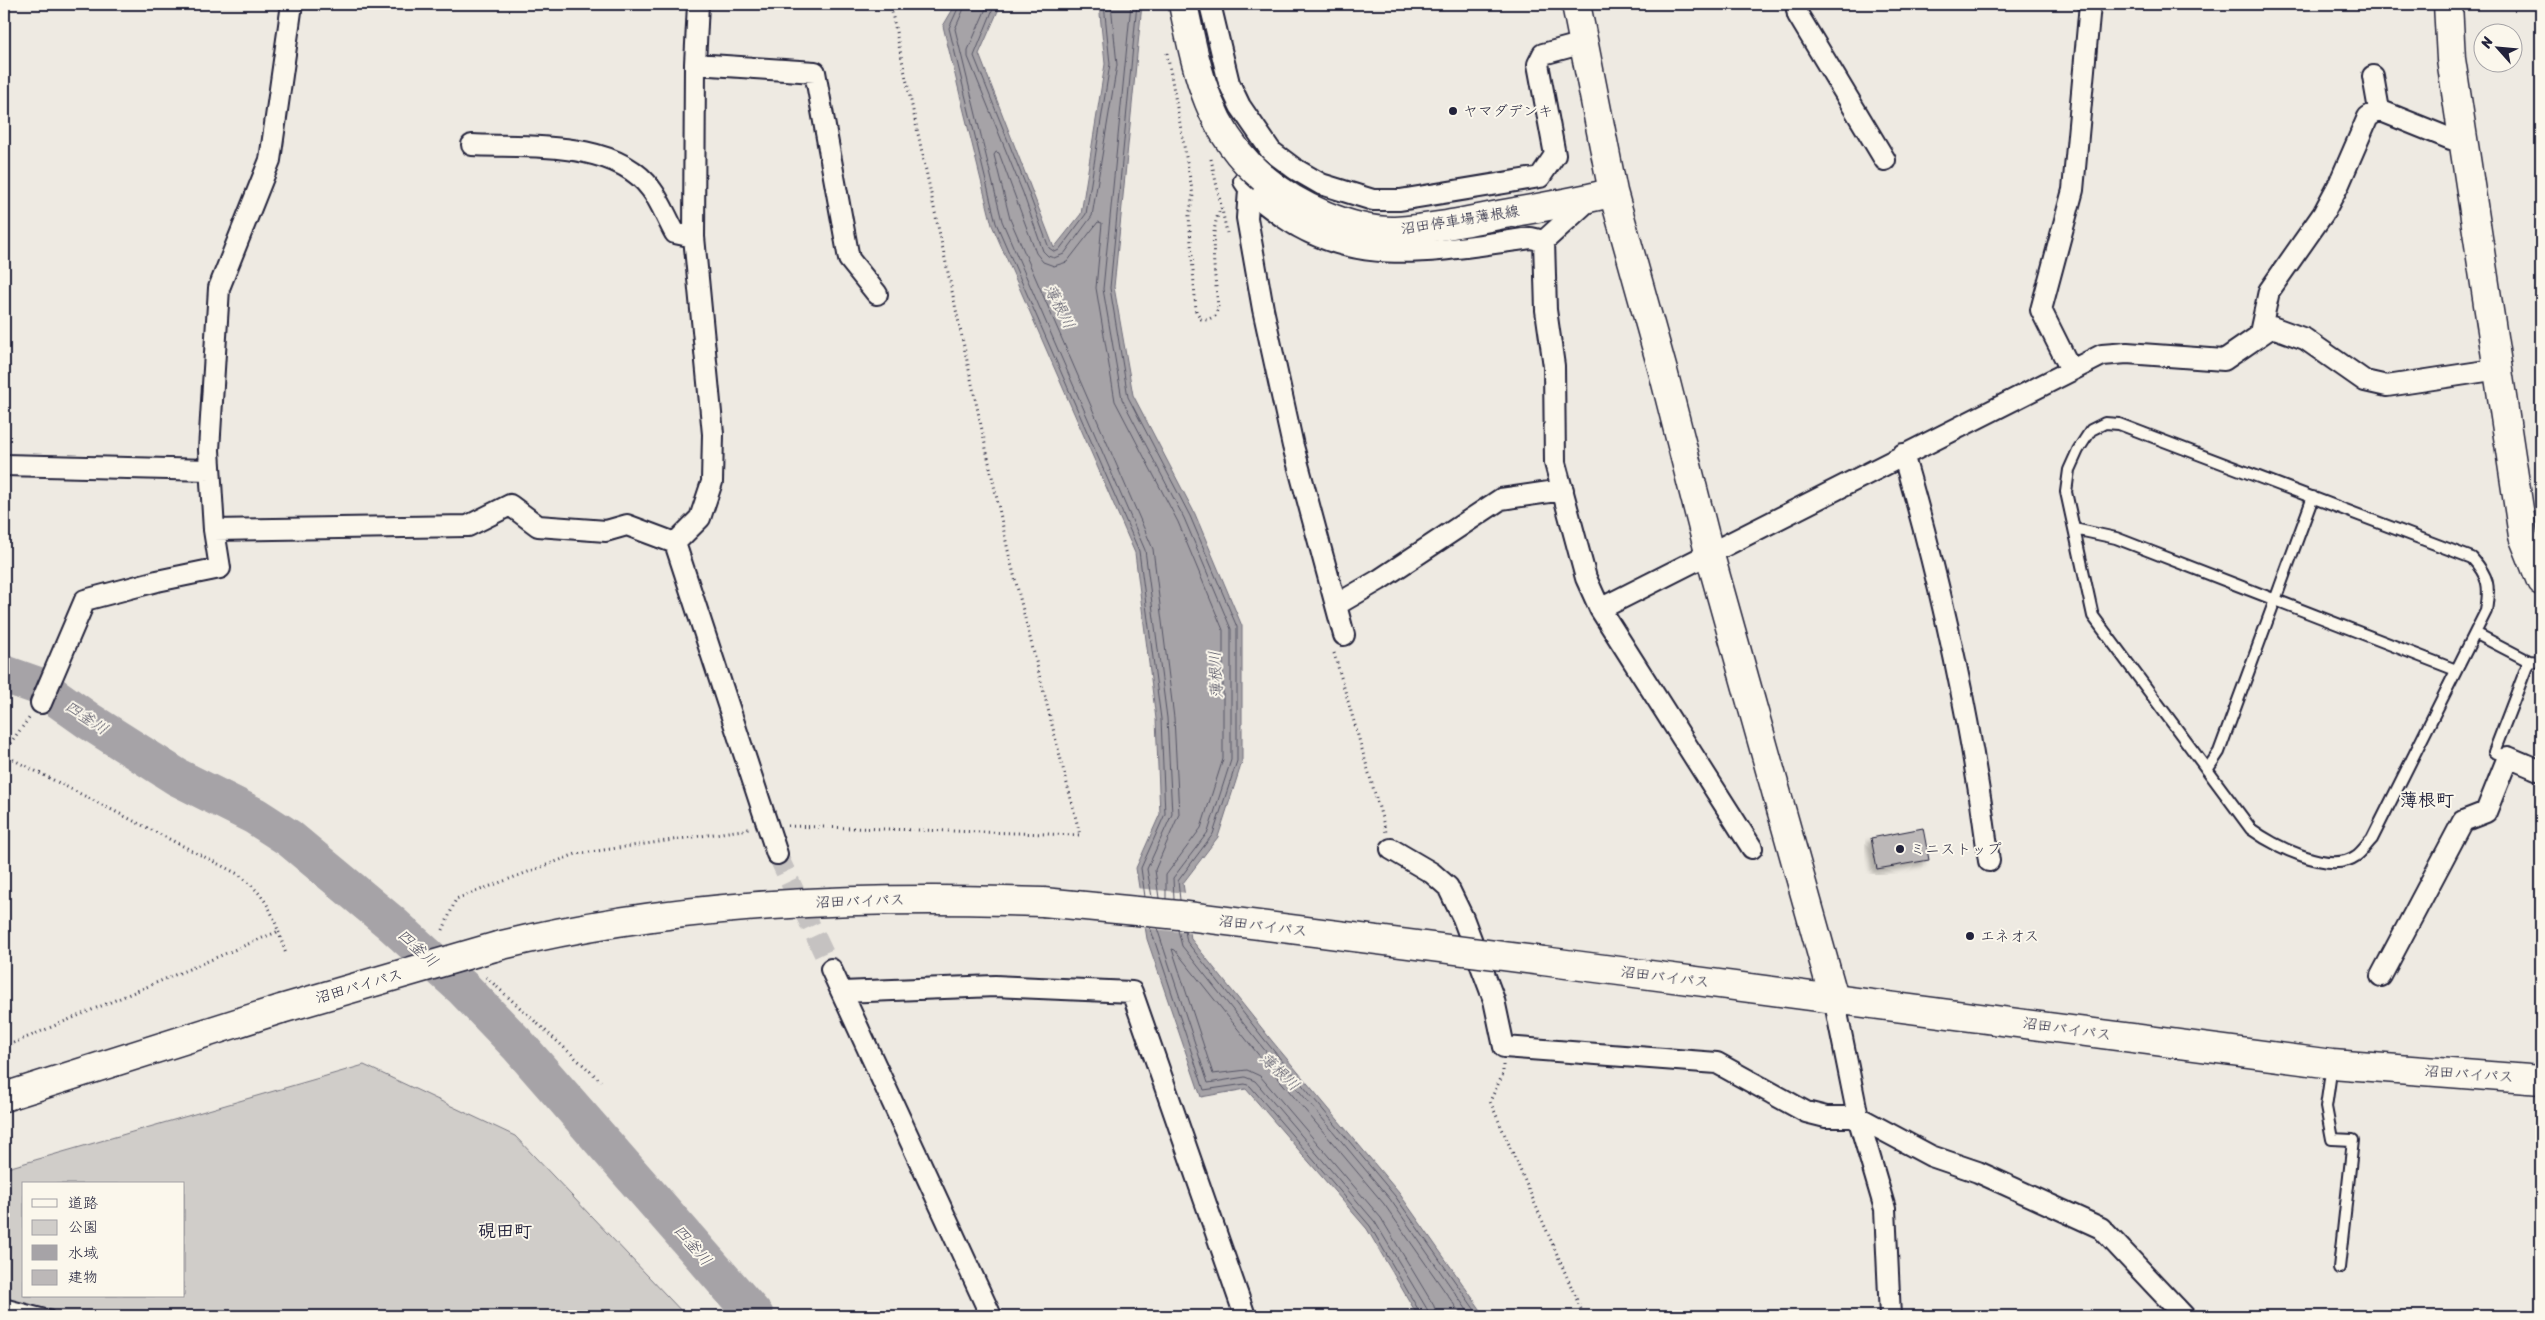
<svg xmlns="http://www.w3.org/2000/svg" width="2545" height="1320" viewBox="0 0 2545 1320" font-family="Sriracha,'Klee One',sans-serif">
<defs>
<filter id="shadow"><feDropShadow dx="-4.5" dy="4.5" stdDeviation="2.5" flood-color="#0004"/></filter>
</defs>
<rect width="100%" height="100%" fill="#eeeae2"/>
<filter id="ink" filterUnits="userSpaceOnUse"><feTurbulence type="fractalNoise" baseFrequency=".02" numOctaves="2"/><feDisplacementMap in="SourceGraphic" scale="10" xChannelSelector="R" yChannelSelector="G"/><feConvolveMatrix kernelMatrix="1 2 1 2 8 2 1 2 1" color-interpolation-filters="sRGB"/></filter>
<g filter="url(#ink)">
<!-- green -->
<path fill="#d0cdc9" stroke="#797882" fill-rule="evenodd" d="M364,1065L515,1136L686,1316H4V1169ZM24,1184H184V1296H24Z"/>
<!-- water -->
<path fill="#a6a3a7" stroke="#716f7c" d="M956,4H1001L979,54L1054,248L1081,214L1105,64L1099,4H1142L1114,287L1133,395L1195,514L1242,626V762L1218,837L1183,883L1191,939L1272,1041L1399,1193L1485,1316H1418L1367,1229L1246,1089L1201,1097L1147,939L1136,868L1160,814L1156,719L1135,553L992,225L943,26Z"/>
<!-- pier -->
<path fill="#eeeae2" d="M1136,888L1187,893L1192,933L1143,928Z"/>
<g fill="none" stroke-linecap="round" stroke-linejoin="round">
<!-- shore -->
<path stroke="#575666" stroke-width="1" d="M960,4L949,28L996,223L1139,551L1161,719L1165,814L1141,868L1145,897
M966,4L955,29L1002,221L1145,550L1167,718L1172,814L1147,869L1152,897
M988,4L968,50V57L1023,193L1043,251L1048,256L1054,258L1064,254L1092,216L1117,65L1111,4
M995,4L974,56L1028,191L1049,248L1055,252L1059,250L1086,214L1110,64L1104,4
M1131,4L1103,289L1122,399L1184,518L1231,629V760L1208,832L1173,878L1174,899
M1137,4L1110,288L1128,397L1190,516L1237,627V761L1213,834L1178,881L1180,900
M1159,898L1155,870L1179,814L1174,718L1153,549L1010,219L994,155L996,152L999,153L1036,253L1043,262L1054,266L1067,262L1098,222L1102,223L1096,288L1115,401L1178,522L1223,630V759L1201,828L1166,875V899
M1150,927L1204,1090L1245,1084L1250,1086L1370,1226L1422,1316
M1157,928L1208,1083L1245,1077L1255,1081L1375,1222L1427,1309L1429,1316
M1178,930L1182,946L1263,1048L1390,1199L1471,1316
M1185,931L1187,942L1268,1044L1395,1196L1479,1316
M1436,1316L1434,1306L1381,1218L1260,1076L1247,1070L1213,1074L1172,949L1175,950L1257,1053L1384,1204L1462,1316"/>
<!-- river -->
<path stroke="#a6a3a7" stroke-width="38" d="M4,674L41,687L89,721L177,777L255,816L289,838L390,922L464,989L518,1045L755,1316"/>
</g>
<!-- building -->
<path fill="#bcb8b8" stroke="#22223b" filter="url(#shadow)" d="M1923,828L1929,860L1877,869L1871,838Z"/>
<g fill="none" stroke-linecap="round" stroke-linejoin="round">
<!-- street-tunnel -->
<path stroke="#c5c2c1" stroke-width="20" stroke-dasharray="20 10" stroke-linecap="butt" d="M777,854L831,969"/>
<defs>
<path id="lane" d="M2105,423L2119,424L2472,558C2489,577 2490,586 2486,611L2372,839C2367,844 2362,852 2356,856C2330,875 2273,845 2251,829L2093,616L2066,492L2069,470L2078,450L2091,430Z
M2074,529L2116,538L2456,670
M2475,633L2529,661L2494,752L2508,757
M2529,661L2541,662
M2207,770L2219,752L2313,497
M2332,1065L2326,1107L2332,1139L2353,1140L2339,1268
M4,1304L49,1316"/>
<path id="street" d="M1210,4L1229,83L1240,106L1271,151L1295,169L1321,184L1373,200H1400L1540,177L1555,155L1538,64L1543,54L1584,43
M1796,4L1798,15L1885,160
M695,64L815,72L849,259L877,294
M2373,76L2379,110L2451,139L2464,141
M472,145C527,148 615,139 651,189C661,202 667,219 675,233L694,237
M1244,181C1253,196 1269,207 1283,217C1360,271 1445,249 1531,238L1544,241
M1249,190L1247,218L1263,309L1293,446L1344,635
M1591,198L1544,241L1546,310L1554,366L1555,463L1586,578L1600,609L1752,848
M2260,333L2269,291L2323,214L2339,184L2368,117L2379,110
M2071,370L2041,310L2073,190L2090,4
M1903,454C1941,585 1972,726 1989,861
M4,465L210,470
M214,530L468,526L510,505L538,526L606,531L627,525L675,543
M675,543L700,518L712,482L713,434L694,237L695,64L698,4
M675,543L777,854
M1336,605L1379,580L1501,499L1563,490
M1600,609L2102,355L2127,353L2224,360L2272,327L2305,339L2365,381L2387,386L2499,369
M41,703L85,600L157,581L220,568L214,530L209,450L219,288L270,160L292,4
M1391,849L1432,873L1448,887L1463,918L1494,1000L1504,1047L1717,1063L1806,1112L1826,1117H1858L1931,1156L1978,1172L2101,1228L2184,1316
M831,969L991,1316
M2381,976L2463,821L2486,812L2508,757L2541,771
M842,992L995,986L1132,992L1245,1316
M1834,998L1858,1117L1885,1209L1890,1316"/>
<path id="secondary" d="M1576,4L1613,192L1663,371L1709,552L1834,998
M2448,4L2451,59L2523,536L2541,581
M1263,178C1296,206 1351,232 1395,231C1432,229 1468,221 1504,214C1541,207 1577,202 1613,192"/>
<path id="highway" d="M498,946C676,902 860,896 1043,902
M1543,961L2332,1064L2541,1080
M4,1097L281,1009"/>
</defs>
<!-- lane casing -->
<use href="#lane" stroke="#22223b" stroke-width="14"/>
<!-- street casing -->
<use href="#street" stroke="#22223b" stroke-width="24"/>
<!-- secondary casing -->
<use href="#secondary" stroke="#22223b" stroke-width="31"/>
<!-- highway casing -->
<use href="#highway" stroke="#22223b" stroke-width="31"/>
<!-- path -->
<path stroke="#22223b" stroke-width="3" stroke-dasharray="1 4" stroke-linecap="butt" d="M1167,53L1193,195L1189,216L1196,311L1201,319L1207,320L1215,316L1218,308C1216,279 1207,233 1221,208
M1211,159L1227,233
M1334,653L1386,832
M4,751L30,717
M4,755L238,874C271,899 273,916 286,954
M788,826L1080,835L1009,555L890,4
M443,930L456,899L576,854L749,829
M486,977L601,1081
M4,1047L279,931
M1503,1065V1074L1490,1101L1584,1316"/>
<!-- lane -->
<use href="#lane" stroke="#fbf7ec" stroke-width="10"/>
<!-- street -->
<use href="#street" stroke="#fbf7ec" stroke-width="20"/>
<!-- secondary -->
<use href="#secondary" stroke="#fbf7ec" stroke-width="28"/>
<!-- highway -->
<use href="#highway" stroke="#fbf7ec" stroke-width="28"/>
<defs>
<path id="secondary-bridge" d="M1183,4C1197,71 1208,132 1263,178"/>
<path id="highway-bridge" d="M1043,902L1179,915L1543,961
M281,1009L498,946"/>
</defs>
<!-- secondary-bridge casing -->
<use href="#secondary-bridge" stroke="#22223b" stroke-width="31" stroke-linecap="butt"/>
<!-- highway-bridge casing -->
<use href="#highway-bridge" stroke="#22223b" stroke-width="31" stroke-linecap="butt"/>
<!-- secondary-bridge -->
<use href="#secondary-bridge" stroke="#fbf7ec" stroke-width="28"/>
<!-- highway-bridge -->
<use href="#highway-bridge" stroke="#fbf7ec" stroke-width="28"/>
</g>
</g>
<!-- markers -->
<g fill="#22223b" stroke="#fbf7ec" stroke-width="2">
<circle cx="1453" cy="111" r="5"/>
<circle cx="1900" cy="849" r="5"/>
<circle cx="1970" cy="936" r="5"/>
</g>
<g text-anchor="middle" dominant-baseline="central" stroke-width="4" stroke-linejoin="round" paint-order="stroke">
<!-- poi labels -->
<g font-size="15" fill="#22223b" stroke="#fbf7ec" text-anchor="start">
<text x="1463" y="111">ヤマダデンキ</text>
<text x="1910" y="849">ミニストップ</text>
<text x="1980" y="936">エネオス</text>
</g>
<!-- street labels -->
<g font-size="15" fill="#22223b" stroke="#fbf7ec">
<text transform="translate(1460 220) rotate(-9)">沼田停車場薄根線</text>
<text transform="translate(860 901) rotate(-2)">沼田バイパス</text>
<text transform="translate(1263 926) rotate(7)">沼田バイパス</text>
<text transform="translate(1665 977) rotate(7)">沼田バイパス</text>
<text transform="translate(359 986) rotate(-16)">沼田バイパス</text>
<text transform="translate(2067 1029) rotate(8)">沼田バイパス</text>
<text transform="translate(2469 1074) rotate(4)">沼田バイパス</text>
</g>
<!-- water labels -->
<g font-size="16" font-style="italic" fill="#575666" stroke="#fbf7ec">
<text transform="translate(1060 306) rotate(63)">薄根川</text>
<text transform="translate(1215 675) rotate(-93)">薄根川</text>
<text transform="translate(87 717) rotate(34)">四釜川</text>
<text transform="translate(418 948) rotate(42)">四釜川</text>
<text transform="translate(1280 1071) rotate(43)">薄根川</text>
<text transform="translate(693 1245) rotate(49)">四釜川</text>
</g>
<!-- quarter labels -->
<g font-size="18" font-weight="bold" fill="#22223b" stroke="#fbf7ec">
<text x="2427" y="800">薄根町</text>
<text x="505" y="1231">硯田町</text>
</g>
</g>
<!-- margin -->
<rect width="2545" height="1320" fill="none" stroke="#fbf7ec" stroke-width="20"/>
<rect x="10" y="10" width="2525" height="1300" fill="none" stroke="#22223b" stroke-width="2" filter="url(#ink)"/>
<!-- legend -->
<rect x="22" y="1182" width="162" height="115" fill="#fbf7ec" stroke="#a4a2a5"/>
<rect x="32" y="1199" width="25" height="8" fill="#fbf7ec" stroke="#a4a2a5"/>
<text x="68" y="1208" font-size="15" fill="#22223b">道路</text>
<rect x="32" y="1220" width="25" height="15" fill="#d0cdc9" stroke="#a4a2a5"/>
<text x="68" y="1232" font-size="15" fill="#22223b">公園</text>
<rect x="32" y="1245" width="25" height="15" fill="#a6a3a7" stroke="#a4a2a5"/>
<text x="68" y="1258" font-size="15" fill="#22223b">水域</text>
<rect x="32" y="1270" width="25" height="15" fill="#bcb8b8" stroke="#a4a2a5"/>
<text x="68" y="1282" font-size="15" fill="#22223b">建物</text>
<!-- north arrow -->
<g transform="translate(2498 48) rotate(297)"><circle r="24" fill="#fbf7ec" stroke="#a4a2a5"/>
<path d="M0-4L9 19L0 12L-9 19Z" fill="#22223b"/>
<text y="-8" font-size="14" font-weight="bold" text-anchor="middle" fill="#22223b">N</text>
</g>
</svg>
